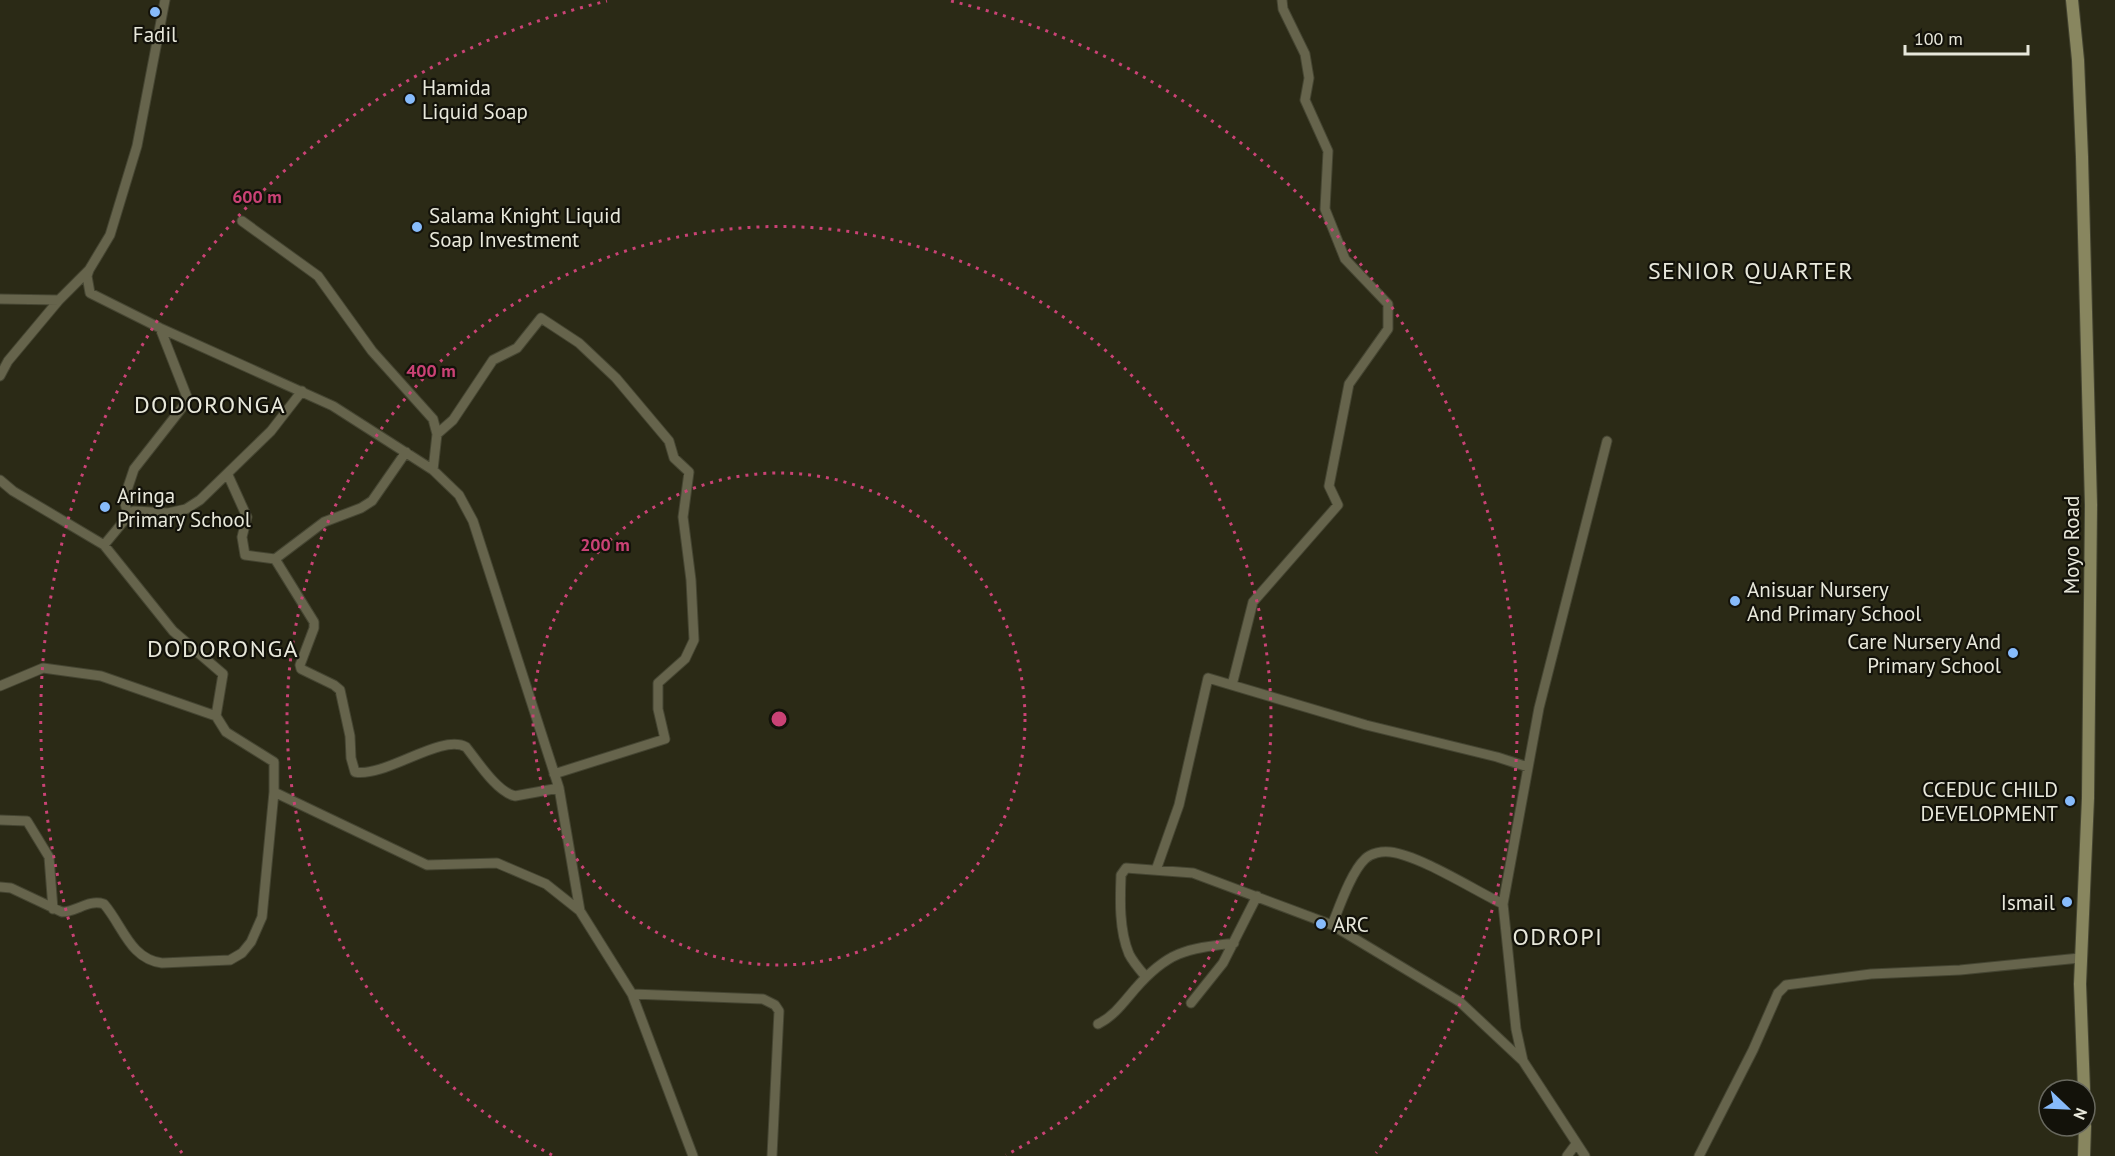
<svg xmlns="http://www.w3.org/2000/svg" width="2115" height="1156" viewBox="0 0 2115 1156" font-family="'PT Sans',sans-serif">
<rect width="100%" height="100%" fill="#2b2a16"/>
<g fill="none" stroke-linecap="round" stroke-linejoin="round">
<defs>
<path id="minor" d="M242,221L318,276L372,351L433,419L437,434L433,470
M89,270L87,276L90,293L160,328L333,406L433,470L459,495L473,521L559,788L580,911L632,994L693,1156
M0,299L59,300
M0,376L8,361L59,300L89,270L110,235L137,146L165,0
M437,434L453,420L493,360L517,348L541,318L579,343L616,378L669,441L674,458L689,472L683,517L691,580L694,640L685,659L658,683V709L665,739L554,774
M228,475L247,517L242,537L245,555L275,559L324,522L361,508L372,501L406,452
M0,480L13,491L104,545L128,516L134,511L168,513L186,509L200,500L271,431L302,391
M128,516L124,499L134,469L185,404L187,397L160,328
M104,545L173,631L223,674L216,716L226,732L274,762V792L427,865L497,863L546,884L580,911
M275,559L314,622V628L300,665L301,669L334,685L340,690L350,736L351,758L355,772C385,778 441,733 466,747C478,762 497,792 515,796L559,788
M1232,685L1253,602L1338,505L1329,486L1349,384L1388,329V304L1345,259L1325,209L1328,151L1305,100L1309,78L1305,54L1283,9L1282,0
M0,686L43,668L101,676L216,716
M0,820L27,821L49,857L53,909
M1156,870L1179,805L1208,678L1366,725L1497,757L1528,767
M0,887L11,888L62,912C77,912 88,899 104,904C123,926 130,959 162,963L230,960L242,953L251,942L262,917L274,792
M1332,925C1339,908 1351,872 1365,859C1371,853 1382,851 1390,852C1419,855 1474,890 1503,904
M1146,977C1140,970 1133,962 1129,954C1119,930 1120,900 1121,875L1126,868L1193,873L1332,925L1460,1002L1523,1061
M632,994L763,999L775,1005L779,1011L772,1156
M1191,1003L1223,963L1257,896
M1098,1024C1114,1016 1123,1003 1135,989C1168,951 1186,949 1234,943
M1567,1156L1576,1144
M1585,1156L1523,1061L1516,1029L1503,904L1539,708L1607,441
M1699,1156L1753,1050L1778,993L1786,985L1871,974L1960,970L2080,958"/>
<path id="secondary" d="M2072,0L2078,60L2082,157L2091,505L2088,798L2080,984L2084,1090
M2084,1156L2085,1126"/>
</defs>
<!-- minor casing -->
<use href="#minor" stroke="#454532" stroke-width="11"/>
<!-- secondary casing -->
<use href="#secondary" stroke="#454532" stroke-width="14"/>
<!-- minor -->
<use href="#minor" stroke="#66644c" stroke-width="9"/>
<!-- secondary -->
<use href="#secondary" stroke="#88865f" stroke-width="12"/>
</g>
<!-- distance rings -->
<g fill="none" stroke="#ca4275" stroke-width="3" stroke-dasharray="3 6">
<circle cx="779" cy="719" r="246"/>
<path d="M552 1155A492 492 0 1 1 1006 1155"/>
<path d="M182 1153A738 738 0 0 1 607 1M951 1A738 738 0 0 1 1376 1153"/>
</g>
<!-- markers -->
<g fill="#87bbfb" stroke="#13120a" stroke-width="2">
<circle cx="155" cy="12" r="6"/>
<circle cx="410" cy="99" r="6"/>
<circle cx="417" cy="227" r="6"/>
<circle cx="105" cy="507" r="6"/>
<circle cx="1735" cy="601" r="6"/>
<circle cx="2013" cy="653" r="6"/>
<circle cx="2070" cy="801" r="6"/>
<circle cx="2067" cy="902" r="6"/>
<circle cx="1321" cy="924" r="6"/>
</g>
<g text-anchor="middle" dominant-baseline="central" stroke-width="4.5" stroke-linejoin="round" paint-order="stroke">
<!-- poi labels -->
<g font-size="21" fill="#e8e8db" stroke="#13120a" text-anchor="start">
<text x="155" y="34" text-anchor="middle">Fadil</text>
<text x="422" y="87">Hamida<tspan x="422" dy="24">Liquid Soap</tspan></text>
<text x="429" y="215">Salama Knight Liquid<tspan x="429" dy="24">Soap Investment</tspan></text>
<text x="117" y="495">Aringa<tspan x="117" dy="24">Primary School</tspan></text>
<text x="1747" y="589">Anisuar Nursery<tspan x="1747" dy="24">And Primary School</tspan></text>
<text x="2001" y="641" text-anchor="end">Care Nursery And<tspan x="2001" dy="24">Primary School</tspan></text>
<text x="2058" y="789" text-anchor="end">CCEDUC CHILD<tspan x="2058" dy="24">DEVELOPMENT</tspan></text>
<text x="2055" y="902" text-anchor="end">Ismail</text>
<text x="1333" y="924">ARC</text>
</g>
<!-- street labels -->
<g font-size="21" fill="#e8e8db" stroke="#13120a">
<text transform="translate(2071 545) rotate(-90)">Moyo Road</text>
</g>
<!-- quarter labels -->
<g font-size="24" letter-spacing="1.5" fill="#e8e8db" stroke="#13120a">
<text x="1751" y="270">SENIOR QUARTER</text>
<text x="210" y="404">DODORONGA</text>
<text x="223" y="648">DODORONGA</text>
<text x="1558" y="936">ODROPI</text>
</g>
</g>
<circle cx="779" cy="719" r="9" fill="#ca4275" stroke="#13120a" stroke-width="3"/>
<g font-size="18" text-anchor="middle" font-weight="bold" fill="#ca4275" stroke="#13120a" stroke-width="4.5" stroke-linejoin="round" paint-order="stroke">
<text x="257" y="203">600 m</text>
<text x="431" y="377">400 m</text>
<text x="605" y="551">200 m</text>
</g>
<!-- north arrow -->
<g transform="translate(2067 1108) rotate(113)"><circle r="28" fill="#13120a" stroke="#68685e" stroke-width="1.5"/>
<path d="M0-4.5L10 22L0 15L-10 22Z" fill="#87bbfb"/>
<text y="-9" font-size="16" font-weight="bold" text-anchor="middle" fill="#e8e8db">N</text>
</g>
<!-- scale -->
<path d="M1905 45v9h123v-9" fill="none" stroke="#e8e8db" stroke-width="3"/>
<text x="1914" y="45" font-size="18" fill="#e8e8db" stroke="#13120a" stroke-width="4.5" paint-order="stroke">100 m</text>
</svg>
